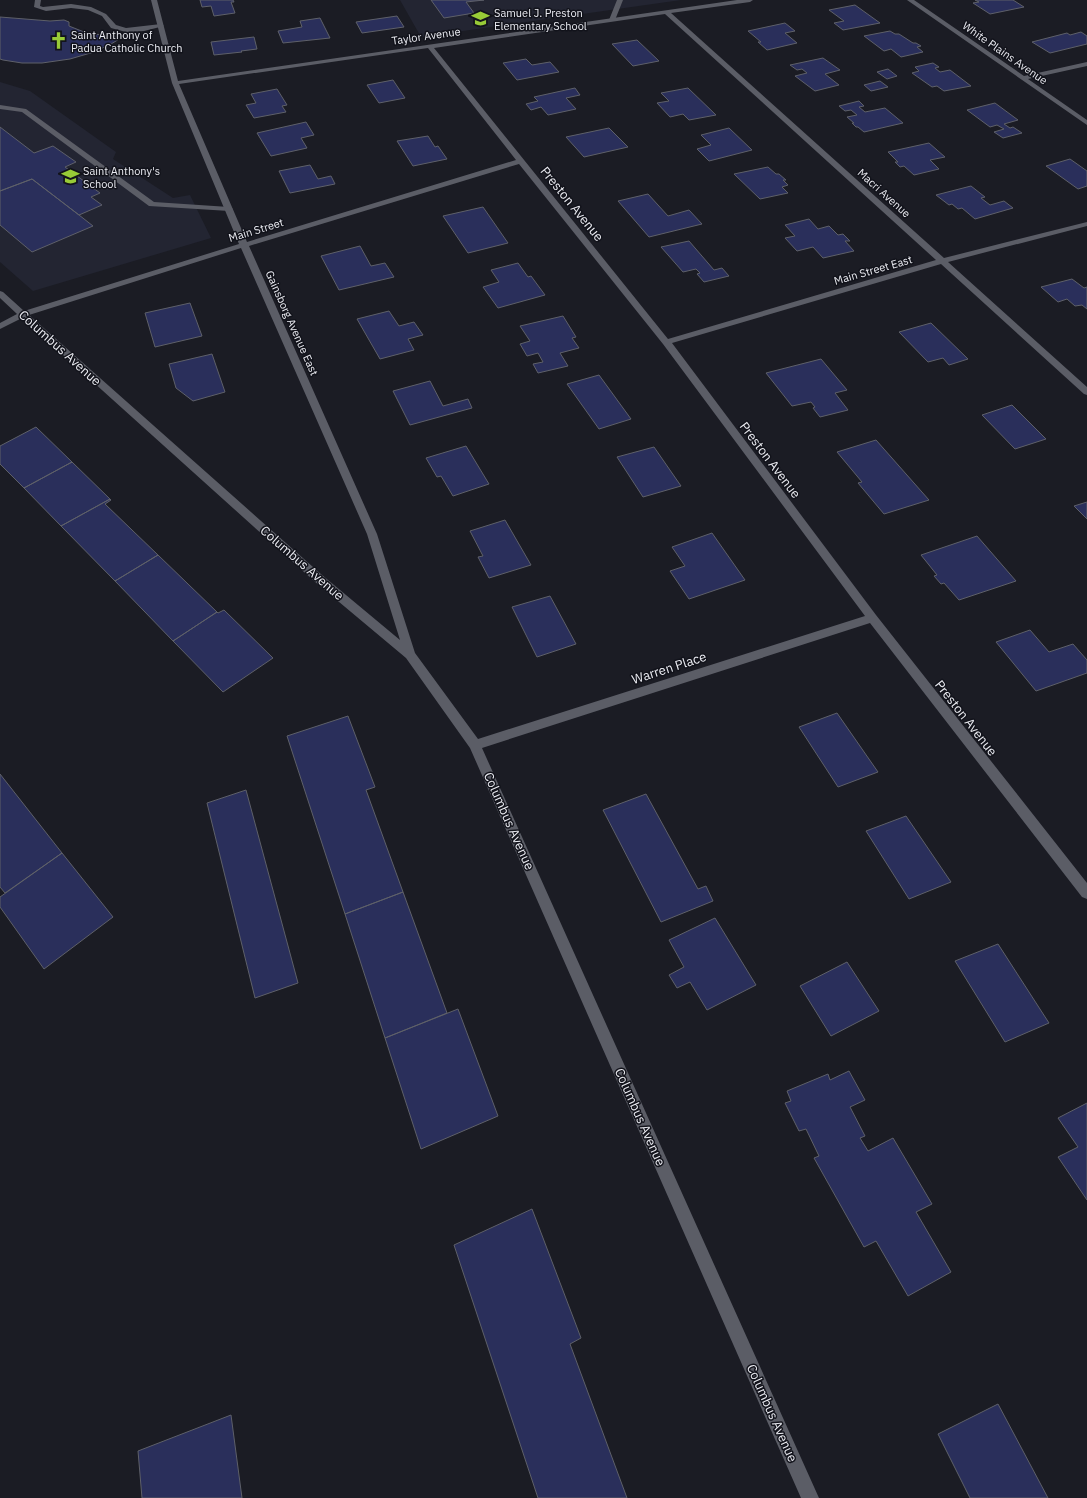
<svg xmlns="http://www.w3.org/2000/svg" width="1087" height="1498" viewBox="0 0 1087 1498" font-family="'IBM Plex Sans',sans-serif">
<rect width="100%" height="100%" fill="#1b1c24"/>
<!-- built -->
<path fill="#232532" d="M400,0H681L421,37Z
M0,82L30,91L116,152L113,159L173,198L190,195L211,238L33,291L0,262Z"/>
<!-- building -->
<path fill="#2a2f5b" stroke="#5e6069" d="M200,0H233L234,2H231L235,13L214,16L211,6L202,7Z
M431,0H484L466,2L474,13L444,18Z
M975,0H1013L1024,7L990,14L973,3L979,2Z
M855,5L880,23L843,30L834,23L844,21L829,10Z
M397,16L404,27L362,33L356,22Z
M0,17L50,21L64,20L69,22V26L89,34L110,35L121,38L111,44L94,52L70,59L42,63H22L3,60L0,59Z
M320,18L330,38L283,43L278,31L302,27L300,21Z
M785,23L795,31L785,33L797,43L767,50L758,42H761L748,31Z
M890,31L895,34H899L913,43H916L921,46L917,47L923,52L901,57L891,49L884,51L864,36Z
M1081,32L1087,36V44L1050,53L1032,42L1067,33L1070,35Z
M254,37L257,49L241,51L242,52L214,55L211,42Z
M637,40L659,61L633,66L612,44Z
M823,58L840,70L825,74L839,85L815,91L795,76L807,73L802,69L797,70L790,65Z
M526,59L532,65L550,62L559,72L517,80L503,63Z
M933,63L939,67L935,68L940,72L950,70L971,86L944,91L937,86L932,87L912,73L919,71L915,67Z
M888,69L897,76L887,79L877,72Z
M393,80L405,98L379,103L367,85Z
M880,81L888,87L871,91L864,85Z
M575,88L580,95L566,98L576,109L548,115L541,107L531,110L526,104L538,101L534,97Z
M688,88L716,115L689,120L683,114L670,117L657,103L669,101L661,93Z
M277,89L287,105L282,106L286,112L254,118L246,105L256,103L251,94Z
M859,101L864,106L859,107L865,112L885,108L903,123L864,132L858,127H856L852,123H854L847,117L857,115L851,110L845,111L839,106Z
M995,103L1018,120L1004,124L1010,128L1013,127L1022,133L1003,138L994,132L1004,129L997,125L990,127L967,110Z
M306,122L314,135L301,138L307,148L271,156L257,133Z
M0,127L34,153L53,146L76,162L65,167L100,193L91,197L102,205L79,215L32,179L0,191Z
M609,128L628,147L584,157L566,137Z
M729,128L752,150L709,161L697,149L711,145L701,135Z
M428,136L435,147L438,146L447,159L413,166L397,141Z
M929,143L945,157L930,160L939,169L914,175L904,166L900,167L895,162H898L888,152Z
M1070,159L1087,171V186L1078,189L1046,166Z
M310,165L318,179L331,176L335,184L290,193L279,171Z
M768,167L776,174H779L786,180H783L788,185L782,187L788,193L760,199L734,174Z
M32,179L79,215L93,226L32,252L0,225V191Z
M971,186L985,197L981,198L990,205L1004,201L1013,208L975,219L962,208L958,209L952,204L949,205L936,195Z
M648,194L668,216L689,210L702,224L649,237L618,201Z
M483,207L508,243L468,253L443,216Z
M809,219L818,229L829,226L838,235L843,234L850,241H845L854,251L823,258L813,247L797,251L785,238L795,236L785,225Z
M689,241L714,270L722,268L729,276L704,282L697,274L700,273L696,269L683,272L661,247Z
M360,246L371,266L385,263L394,277L339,290L321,256Z
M518,263L528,277L531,276L545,295L498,308L483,287L499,282L491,270Z
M1072,279L1084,288L1087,287V309L1082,305L1075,306L1067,299L1058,302L1041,287Z
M190,303L202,336L155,347L145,313Z
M389,311L399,326L414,322L423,335L408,339L414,350L380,359L357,319Z
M563,316L576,337L572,338L579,348L560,353L568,366L538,373L533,364L543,362L538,353L527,356L520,344L530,341L520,326Z
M931,323L968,359L949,365L943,358L928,362L899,332Z
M212,354L225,392L193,401L176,388L169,364Z
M821,359L847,390L835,393L848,410L820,417L813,408L815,407L811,402L792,406L766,373Z
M599,375L631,419L599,429L567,384Z
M430,381L443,406L468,399L472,408L410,425L393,391Z
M1012,405L1046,439L1015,449L982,415Z
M36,427L72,462L24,488L0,464V446Z
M876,440L929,500L884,514L858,483L862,482L837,452Z
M466,446L489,484L453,496L441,476L437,477L426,458Z
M654,447L681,486L643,497L617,457Z
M72,462L110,499L61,526L24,488Z
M110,499L111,500L105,504L158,555L115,581L61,526Z
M1087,502V519L1074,506Z
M505,520L531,565L489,578L478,557L483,556L470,531Z
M712,533L745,580L689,599L670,571L685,566L672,547Z
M977,536L1016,581L959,600L944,583L941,584L934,576L937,575L921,555Z
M158,555L217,612L173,641L115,581Z
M550,596L576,644L537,657L512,607Z
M224,610L273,658L223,692L173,641L217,612L218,613Z
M1030,630L1049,652L1073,644L1087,660V673L1036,691L996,642Z
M837,713L878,772L838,787L799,727Z
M348,716L375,787L366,790L403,892L345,914L287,736Z
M0,774L62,853L5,893L0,887Z
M246,790L298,983L255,998L207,803Z
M646,794L698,889L706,886L713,901L661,922L603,810Z
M906,816L951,882L909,899L866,831Z
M62,853L113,917L44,969L0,907V897Z
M403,892L447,1013L385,1038L345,914Z
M715,918L756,985L707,1010L690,982L677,988L669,975L684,967L669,940Z
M998,944L1049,1023L1005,1042L955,961Z
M847,962L879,1011L831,1036L800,986Z
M458,1009L498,1116L421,1149L385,1038Z
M849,1071L865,1100L850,1107L865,1136L860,1138L868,1151L893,1138L932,1204L916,1212L951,1272L908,1296L876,1241L864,1247L814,1158L819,1156L806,1129L799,1131L785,1103L791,1101L787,1091L828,1074L830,1080Z
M1087,1103V1200L1058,1157L1078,1147L1058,1118Z
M532,1209L581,1338L570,1344L627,1498H538L454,1245Z
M998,1404L1048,1498H970L938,1434Z
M231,1415L242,1498H142L138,1451Z"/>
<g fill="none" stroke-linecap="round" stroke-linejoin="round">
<!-- lane -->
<path fill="#5b5d66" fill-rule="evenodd" d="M35,0H41L40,6L43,7L71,4L91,7L106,14L116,25L126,28L161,24L164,26L144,31L126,32L111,28L102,16L88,10L71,8L46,11L34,7Z
M617,0H623L615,20L610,21L609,20Z
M0,105L26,109L154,202L229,207L233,209L229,211L149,206L22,112L0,109Z"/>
<!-- street -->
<path fill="#5b5d66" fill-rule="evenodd" d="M151,0H157L178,81L737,0H753L750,2L671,13L944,258L1087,222V226L948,262L1087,387V395L1084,394L941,264L672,343L876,615L1087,883V899L1082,897L870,623L482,748L819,1498H801L470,748L406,658L314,581L22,318L0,329V323L17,314L0,298V291L3,292L24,311L239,244L172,83ZM665,14L936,260L668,339L434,48ZM428,48L516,160L247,242L179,84ZM519,164L663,344L865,616L478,739L415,653L377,534L249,246ZM241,248L367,534L400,640L322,575L29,315Z
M907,0H914L1024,76L1087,62V66L1028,79L1087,120V125Z"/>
</g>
<!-- icons -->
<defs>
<symbol id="school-bare" viewBox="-9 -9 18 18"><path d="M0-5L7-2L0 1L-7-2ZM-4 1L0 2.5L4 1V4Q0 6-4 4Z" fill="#98cb37" stroke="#12131b" stroke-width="2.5" paint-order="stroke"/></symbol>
<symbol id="church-bare" viewBox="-9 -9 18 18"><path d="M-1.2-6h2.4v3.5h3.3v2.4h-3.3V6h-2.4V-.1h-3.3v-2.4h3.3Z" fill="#98cb37" stroke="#12131b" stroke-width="2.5" paint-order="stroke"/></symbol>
</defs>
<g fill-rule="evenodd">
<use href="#school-bare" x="468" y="6" width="25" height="25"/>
<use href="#church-bare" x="46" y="28" width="25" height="25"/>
<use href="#school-bare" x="58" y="164" width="25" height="25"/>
</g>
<g text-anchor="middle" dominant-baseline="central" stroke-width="3" stroke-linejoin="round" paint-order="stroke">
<!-- far-poi labels -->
<g font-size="11" fill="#ebecf2" stroke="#12131b" text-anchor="start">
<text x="494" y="13">Samuel J. Preston<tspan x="494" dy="13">Elementary School</tspan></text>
<text x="71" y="35">Saint Anthony of<tspan x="71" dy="13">Padua Catholic Church</tspan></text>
<text x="83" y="171">Saint Anthony's<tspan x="83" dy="13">School</tspan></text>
</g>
<!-- far-street labels -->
<g font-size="11" fill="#ebecf2" stroke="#12131b">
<text transform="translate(426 36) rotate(-8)">Taylor Avenue</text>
<text transform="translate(1005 53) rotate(35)">White Plains Avenue</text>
<text transform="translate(884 193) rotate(42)">Macri Avenue</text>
<text transform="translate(256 230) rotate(-17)">Main Street</text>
<text transform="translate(873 270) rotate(-16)">Main Street East</text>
<text transform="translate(292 323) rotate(66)">Gainsborg Avenue East</text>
</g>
<!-- street labels -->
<g font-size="13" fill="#ebecf2" stroke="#12131b">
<text transform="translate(572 204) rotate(51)">Preston Avenue</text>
<text transform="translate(60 348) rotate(42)">Columbus Avenue</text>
<text transform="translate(770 460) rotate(53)">Preston Avenue</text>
<text transform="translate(302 563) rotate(41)">Columbus Avenue</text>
<text transform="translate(669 668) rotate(-18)">Warren Place</text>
<text transform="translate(966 718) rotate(52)">Preston Avenue</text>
<text transform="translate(509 821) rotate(66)">Columbus Avenue</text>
<text transform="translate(640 1117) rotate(66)">Columbus Avenue</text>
<text transform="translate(772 1413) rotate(66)">Columbus Avenue</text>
</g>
</g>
</svg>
